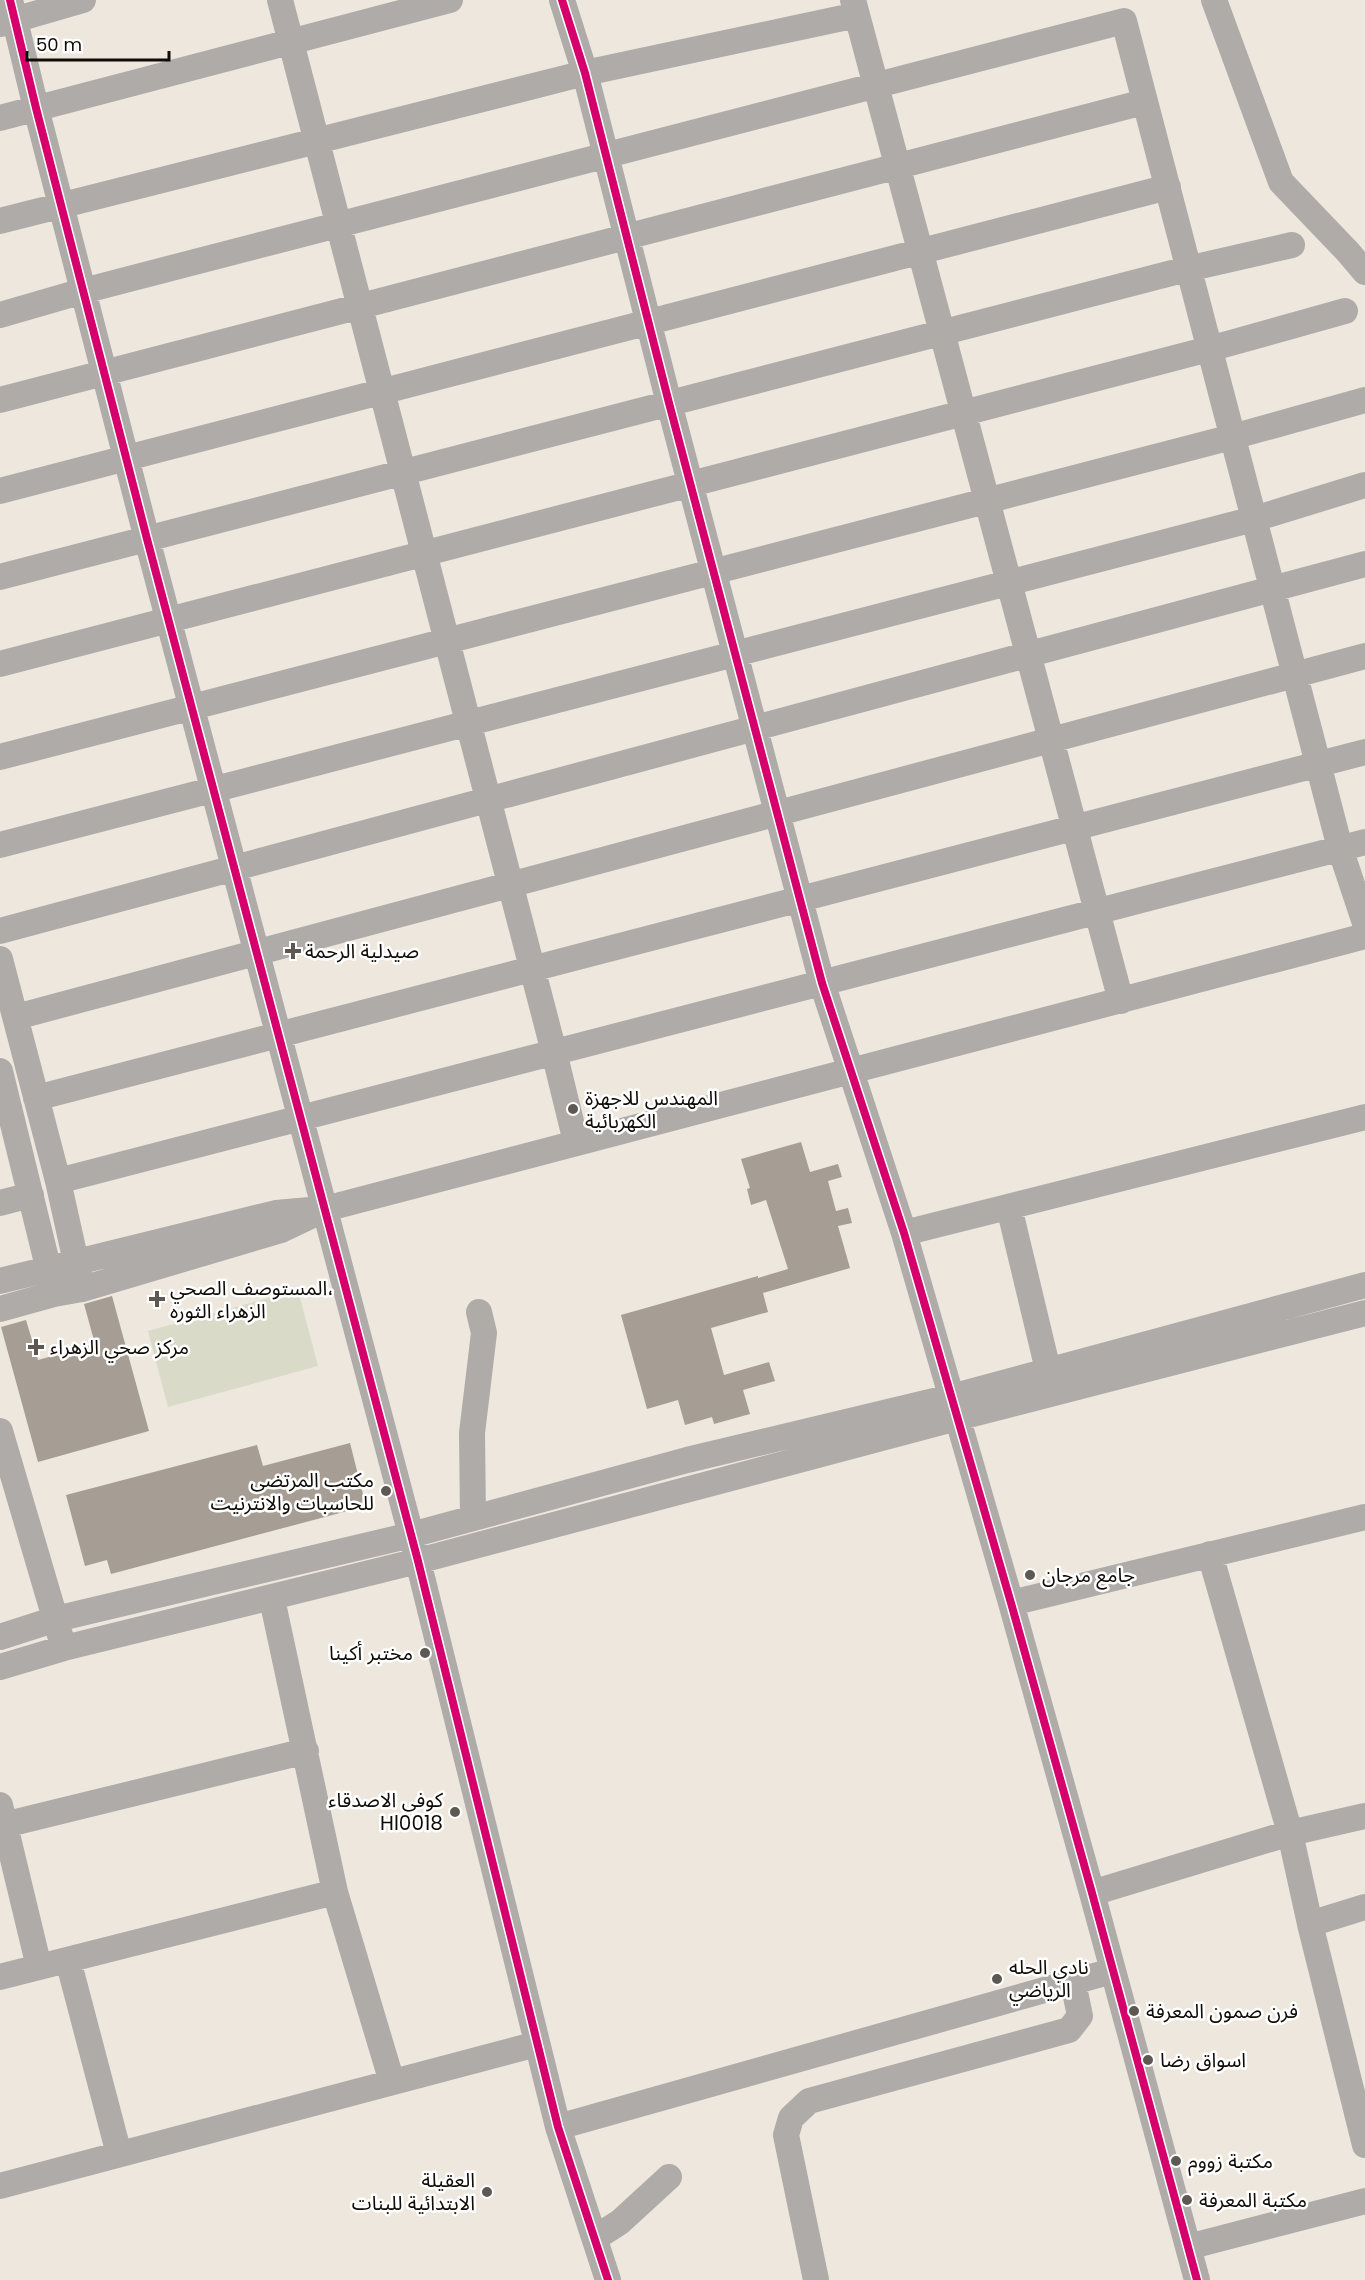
<svg xmlns="http://www.w3.org/2000/svg" width="1365" height="2280" viewBox="0 0 1365 2280" font-family="Poppins,'Noto Sans Arabic',sans-serif">
<rect width="100%" height="100%" fill="#ede7de"/>
<!-- green -->
<path fill="#dadac9" d="M298,1290L318,1366L168,1407L148,1331Z"/>
<!-- building -->
<path fill="#a69e95" d="M801,1142L810,1172L838,1164L842,1177L828,1181L836,1211L848,1208L852,1223L838,1226L850,1268L763,1293L768,1312L711,1328L724,1375L769,1362L775,1381L743,1390L750,1414L714,1424L712,1417L685,1425L678,1400L647,1409L621,1315L758,1276V1278L788,1269L766,1200L751,1205L747,1189L750,1188L741,1159Z
M112,1296L149,1431L38,1462L1,1327L26,1320L38,1360L95,1344L84,1304Z
M350,1443L366,1506L111,1574L107,1560L85,1566L66,1495L257,1445L263,1466Z"/>
<g fill="none" stroke-linecap="round" stroke-linejoin="round">
<!-- minor -->
<path stroke="#aeaba8" stroke-width="26" d="M10,0L36,108L147,539L418,1561L558,2127L608,2280
M280,0L554,1052L576,1142
M562,0L585,73L669,403L822,983L904,1233L1011,1603L1092,1893L1197,2280
M853,0L1121,1001
M1214,0L1281,182L1348,252L1365,272
M0,24L83,0
M0,118L450,0
M0,221L585,73L857,15
M0,315L83,291L1124,21L1340,848L1365,923
M0,400L1144,102
M0,491L1168,187
M0,577L1187,269L1292,245
M0,664L1209,349L1345,311
M0,757L1232,437L1365,400
M0,845L1254,519L1365,485
M0,931L1365,564
M0,959L58,1181L82,1289
M16,1017L1365,656
M0,1071L52,1283
M36,1098L1365,752
M58,1181L1365,842
M0,1203L31,1195
M1009,1207L1048,1370
M904,1233L1365,1117
M0,1281L276,1213L310,1210
M0,1309L54,1294L82,1289L281,1230L325,1209L1365,936
M0,1431L60,1635
M473,1518L472,1433L484,1333L479,1312
M1210,1554L1290,1833L1310,1924L1365,2145
M272,1599L335,1892L392,2082
M1011,1603L1365,1517
M0,1637L56,1619L411,1535L687,1460L951,1397L1365,1285
M0,1667L64,1648L418,1561L957,1418L1365,1313
M0,1805L39,1967
M4,1825L306,1751
M1092,1893L1290,1833L1365,1816
M1310,1924L1365,1907
M68,1960L119,2154
M0,1977L335,1892
M558,2127L1112,1971
M0,2186L537,2044
M595,2238L620,2222L669,2177
M1188,2247L1365,2201
M816,2280L786,2135L791,2118L809,2101L1069,2030L1080,2016L1073,1982"/>
<defs>
<path id="cycleway" d="M10,0L36,108L147,539L418,1561L558,2127L608,2280
M562,0L585,73L669,403L822,983L904,1233L1011,1603L1092,1893L1197,2280"/>
</defs>
<!-- cycleway casing -->
<use href="#cycleway" stroke="#fff" stroke-width="11"/>
<!-- cycleway -->
<use href="#cycleway" stroke="#d6006c" stroke-width="8"/>
</g>
<!-- markers -->
<g fill="#5d5852" stroke="#fff" stroke-width="2">
<path d="M290 942h6v6h6v6h-6v6h-6v-6h-6v-6h6z"/>
<circle cx="573" cy="1109" r="6"/>
<path d="M154 1290h6v6h6v6h-6v6h-6v-6h-6v-6h6z"/>
<path d="M33 1338h6v6h6v6h-6v6h-6v-6h-6v-6h6z"/>
<circle cx="386" cy="1491" r="6"/>
<circle cx="1030" cy="1575" r="6"/>
<circle cx="425" cy="1653" r="6"/>
<circle cx="455" cy="1812" r="6"/>
<circle cx="997" cy="1979" r="6"/>
<circle cx="1134" cy="2011" r="6"/>
<circle cx="1148" cy="2060" r="6"/>
<circle cx="1176" cy="2161" r="6"/>
<circle cx="487" cy="2192" r="6"/>
<circle cx="1187" cy="2200" r="6"/>
</g>
<g text-anchor="middle" dominant-baseline="central" stroke-width="5" stroke-linejoin="round" paint-order="stroke">
<!-- poi labels -->
<g font-size="20" fill="#0f0b06" stroke="#fff" text-anchor="start">
<text x="305" y="951">صيدلية الرحمة</text>
<text x="585" y="1098">المهندس للاجهزة<tspan x="585" dy="23">الكهربائية</tspan></text>
<text x="170" y="1288">المستوصف الصحي،<tspan x="170" dy="23">الزهراء الثوره</tspan></text>
<text x="50" y="1347">مركز صحي الزهراء</text>
<text x="374" y="1480" text-anchor="end">مكتب المرتضى<tspan x="374" dy="23">للحاسبات والانترنيت</tspan></text>
<text x="1042" y="1575">جامع مرجان</text>
<text x="413" y="1653" text-anchor="end">مختبر أكينا</text>
<text x="443" y="1800" text-anchor="end">كوفي الاصدقاء<tspan x="443" dy="23">Hl0018</tspan></text>
<text x="1009" y="1967">نادي الحله<tspan x="1009" dy="23">الرياضي</tspan></text>
<text x="1146" y="2011">فرن صمون المعرفة</text>
<text x="1160" y="2060">اسواق رضا</text>
<text x="1188" y="2161">مكتبة زووم</text>
<text x="475" y="2180" text-anchor="end">العقيلة<tspan x="475" dy="23">الابتدائية للبنات</tspan></text>
<text x="1199" y="2200">مكتبة المعرفة</text>
</g>
</g>
<!-- scale -->
<path d="M27 51v9h142v-9" fill="none" stroke="#0f0b06" stroke-width="3"/>
<text x="36" y="51" font-size="18" fill="#0f0b06" stroke="#ffffff" stroke-width="4.5" paint-order="stroke">50 m</text>
</svg>
